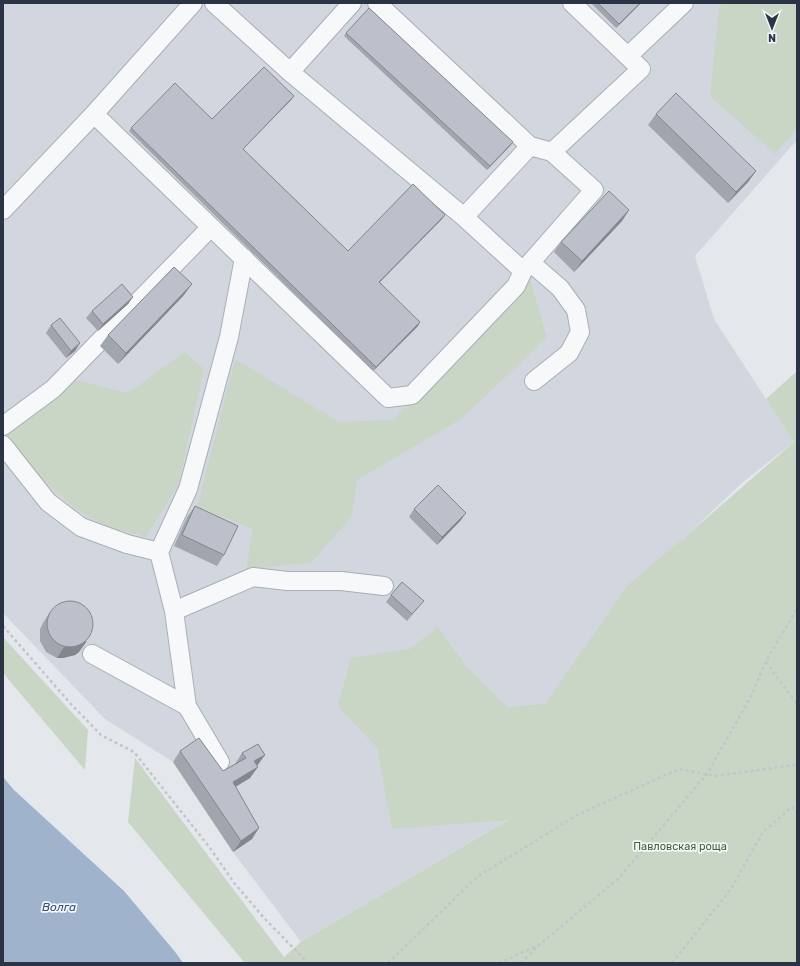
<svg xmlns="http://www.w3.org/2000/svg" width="800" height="966" viewBox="0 0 800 966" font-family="Rubik,sans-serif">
<rect width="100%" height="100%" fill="#e4e7ec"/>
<!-- built -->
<path fill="#d2d6de" d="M3,3H797V140L695,256L714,319L794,442L743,482L686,536L587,773L301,942L233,852L173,762L105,719L3,613Z"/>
<!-- green -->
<path fill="#c9d6c5" d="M723,3H797V129L775,154L710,96L719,7Z
M530,279L547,338L461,419L357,480L352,516L312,562L246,570L253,529L197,507L235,359L339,422L393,420Z
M185,352L204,369L178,486L146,537C132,533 108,528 96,521C58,500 31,468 6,434L74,380L128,393Z
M797,371V963H245L128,822L135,758L284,957L301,942L508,820L392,829L377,748L338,706L351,658L410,649L438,627L466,666L507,707L545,704L628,585L681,540L684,541L686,536L794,442L766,399Z
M3,637L88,730L85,770L3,673Z"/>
<!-- water -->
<path fill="#9fb4cc" d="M3,777L14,790L124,891L176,953L183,963H3Z"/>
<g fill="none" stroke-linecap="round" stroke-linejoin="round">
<defs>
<path id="minor" d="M193,3L94,114L388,398L412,395L516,286L523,271
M214,3L290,72L464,217L530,146L377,3
M628,56L684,3
M290,72L352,3
M552,152L641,69L572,3
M3,210L94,114
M464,217L523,271L594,190L552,152L530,146
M244,258L229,337L188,489L159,552L174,611L253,577L287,581H341L384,586
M531,263L560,288L576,310L580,332L569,353L534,381
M3,426L53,389L211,227
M3,445L48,502L81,527L127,544L159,552
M92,654L187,706L174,611
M187,706L220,762"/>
</defs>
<!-- minor casing -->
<use href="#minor" stroke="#a9aeb7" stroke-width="20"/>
<!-- path -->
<path stroke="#c2c5cb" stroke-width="2.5" stroke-dasharray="3 3" stroke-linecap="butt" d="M3,626L70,703L101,735L134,752L210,848L235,884L265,919L308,963
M766,662L797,704
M388,963L477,877L577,815L679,769L715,776L795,765L797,768
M499,963L537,946
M521,963L539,945L618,879L707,774L750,698L766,661L797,609
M672,963L731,889L763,832L792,807L797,812
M795,963L797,962"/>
<!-- minor -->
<use href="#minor" stroke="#f7f8fa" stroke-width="18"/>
</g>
<!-- wall -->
<path fill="#a1a5ae" d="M591,3H641L616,28Z
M346,33L513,142L510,146L487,170L344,36Z
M294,96L291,100L243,149L348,251L445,215L442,219L380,282L418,326L373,371L129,131L131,128L212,119Z
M656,114L756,171L748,182L728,203L648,125Z
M629,210L622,221L574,272L554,252L561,242Z
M184,295L118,364L100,346L108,335Z
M133,297L128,304L98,331L86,318L92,311Z
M51,325L80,343L75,351L66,358L46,333Z
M195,506L224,555L217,566L174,546L187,517Z
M414,509L461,520L437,545L409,517Z
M391,595L418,608L407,621L386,602Z
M50,612L79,652L75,655L63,658H57L46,652L40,641V629L43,623Z
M180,751L223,771L235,764L242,753L257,766L250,778L235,787L252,839L233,852L173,762Z"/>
<!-- shaded-wall -->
<path fill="#83868d" d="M640,3H641L616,28L619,24Z
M294,96L291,100L240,152L243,149Z
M513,142L510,146L487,170L490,166Z
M756,171L748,182L728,203L736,192Z
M629,210L622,221L574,272L582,261Z
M445,215L442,219L377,285L379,282Z
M192,284L184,295L118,364L126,353Z
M133,297L128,304L98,331L103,324Z
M420,322L418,326L373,371L376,367Z
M80,343L75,351L66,358L71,351Z
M466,513L461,520L437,545L442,537Z
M87,641L79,652L75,655L63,658H57L64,647Z
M265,755L257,766L254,761Z
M258,767L250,778L225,793L233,782Z
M259,828L252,839L233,852L241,841Z"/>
<!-- building -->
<path fill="#bbc0ca" stroke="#83868d" d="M598,3H640L619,24Z
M369,8L513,142L490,166L346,33Z
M264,67L294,96L243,149L348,251L413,184L445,215L379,282L420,322L376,367L131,128L175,83L212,119Z
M676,93L756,171L736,192L656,114Z
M609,191L629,210L582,261L561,242Z
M174,267L192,284L126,353L108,335Z
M122,284L133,297L103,324L92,311Z
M60,318L80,343L71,351L51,325Z
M438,485L466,513L442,537L414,509Z
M195,506L238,526L224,555L182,535Z
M402,582L424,601L412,614L391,595Z
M47 624a23 23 0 1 1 46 0a23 23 0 1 1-46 0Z
M199,738L223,771L246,758L242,753L258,744L265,755L254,761L258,767L233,782L259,828L241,841L180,751Z"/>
<g text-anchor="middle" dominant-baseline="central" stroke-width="3.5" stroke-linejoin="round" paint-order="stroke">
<!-- park labels -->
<g font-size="11" fill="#3f6138" stroke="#f4f6f9">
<text x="680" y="846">Павловская роща</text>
</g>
<!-- water labels -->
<g font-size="12" font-style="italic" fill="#34527a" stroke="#f4f6f9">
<text x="59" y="907">Волга</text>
</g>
</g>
<!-- border -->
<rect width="800" height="966" fill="none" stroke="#2b3445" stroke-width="8"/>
<!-- north arrow -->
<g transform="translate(772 28) rotate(180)" stroke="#f4f6f9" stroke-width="3" paint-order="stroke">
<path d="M0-3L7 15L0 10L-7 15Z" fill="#2b3445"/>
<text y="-6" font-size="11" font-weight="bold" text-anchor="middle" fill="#2b3445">N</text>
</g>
</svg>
